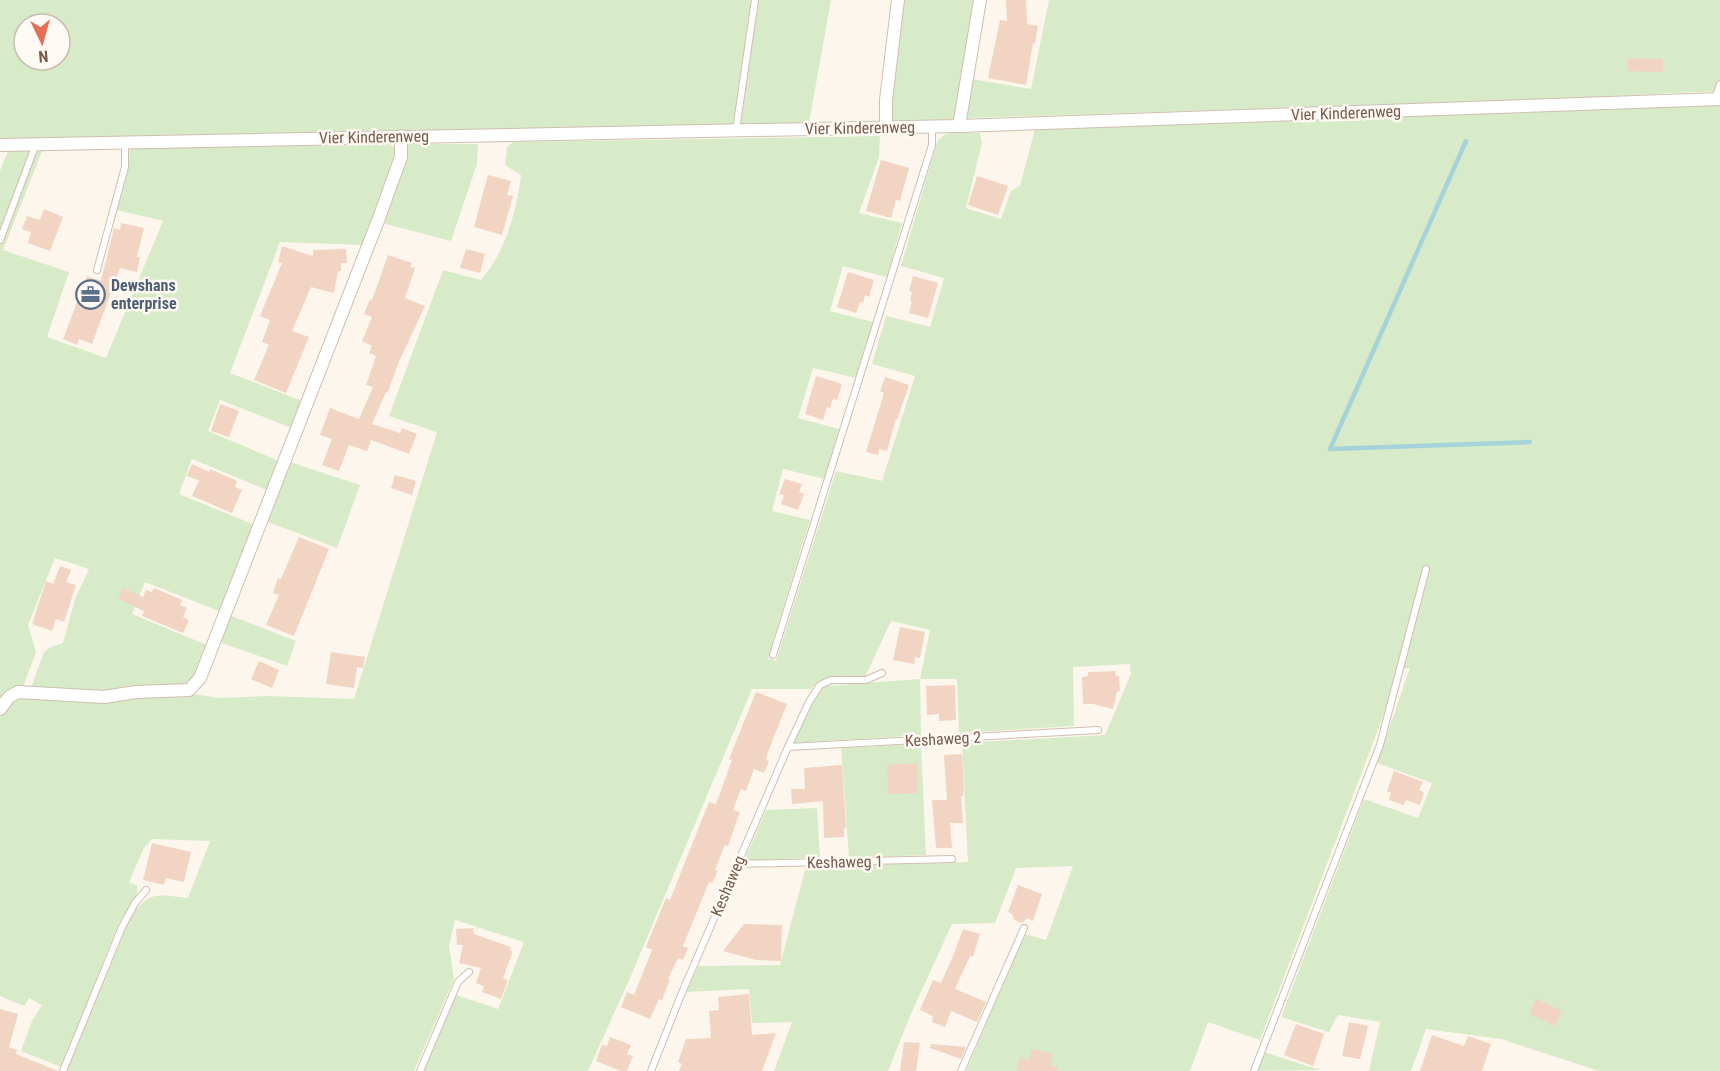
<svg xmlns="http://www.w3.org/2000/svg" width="1720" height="1071" viewBox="0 0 1720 1071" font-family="'Roboto Condensed',sans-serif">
<rect width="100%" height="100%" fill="#fdf6ec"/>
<!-- green -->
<path fill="#d8ebc9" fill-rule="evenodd" d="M0,0H831L809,123L0,139ZM24,24H60V60H24Z
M902,0H973L957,115L955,118L948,120L891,121L889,100Z
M1049,0H1720V91L1501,101L968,118L964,113L971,79L1031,89Z
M1720,105V1071H1599L1501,1039L1426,1029L1411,1071H1369L1380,1022L1338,1015L1329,1032L1281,1017L1364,799L1418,818L1432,783L1377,763L1410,668L1401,669L1260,1040L1208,1022L1190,1071H966L1025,934L1046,940L1073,866L1016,868L995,923L952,924L910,1016L888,1071H774L792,1022L752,1023L749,989L686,992L698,966L780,965L806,866L968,862L962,743L1105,735L1131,674L1130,664L1073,667L1074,726L959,733L957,679H920L921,735L793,743L820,689L825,686L920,679L930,630L891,621L865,677C845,676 825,672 811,689H752L630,978L588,1071H423L456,995L498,1009L524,942L455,920L449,946L454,979L414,1071H66L130,918C150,890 156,895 188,898L210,841L152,839L144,848L129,882L137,886V895L119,923L61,1067L21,1051L32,1021L42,1005L29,998L24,1006L0,996V718L11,700L20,696L193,694L220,698L268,696L354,699L437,432L389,416L443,270L481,280C506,251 516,212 521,175L505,165L507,147L513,142L880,136L879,157L859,213L902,223L887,277L843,266L830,311L873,322L856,378L813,368L798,418L839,429L825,479L783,469L772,511L810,520L768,658L776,661L836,471L882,481L915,376L872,364L886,316L930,327L944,278L901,266L937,142C946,128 964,133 980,133L982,143L966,208L1001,219L1011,191L1020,186L1035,129Z
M407,144H478L477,164L451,241L382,223Z
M390,145L395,148L397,153L364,245L280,242L230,373L302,401L292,428L220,400L208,431L279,461L267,490L192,459L179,494L255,525L219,611L145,582L132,614L207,645L194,679L183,687L103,693L31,688L44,652L49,648L63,643L75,599L89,569L55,558L28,625L36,652L23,687L11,689L0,697V171L8,151H42L3,250L69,272L47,337L106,358L163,221L117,210L128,171L130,148Z
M290,462L360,485L337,548L268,522Z
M229,615L296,641L287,666L219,642Z
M921,744L926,855L849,858L841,748Z
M817,808L820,857L744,861L766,810Z
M1264,1052L1320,1070L1257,1071Z"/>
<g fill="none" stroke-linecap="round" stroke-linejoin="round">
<!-- stream -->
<path stroke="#a5d3d9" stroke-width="4.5" d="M1466,141L1330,449L1530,442"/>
</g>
<!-- building -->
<path fill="#f2d4c3" d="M1006,0H1026L1027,24L1038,26L1035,44L1033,43L1026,85L988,78L1000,20L1007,21Z
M1628,58L1663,59V72L1628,71Z
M881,160L909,168L900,201L896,200L891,218L866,211Z
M488,175L511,181L507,195L513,196L502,235L474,227Z
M977,176L1008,186L998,215L968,205Z
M44,209L63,217L50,251L28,243L31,232L22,229L27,216L40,220Z
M121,223L144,228L137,257H140L137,272L120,268L92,344L79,339L77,345L63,339L87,276L101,281L114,228L120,230Z
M282,246L313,256V250L346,249L347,263H341V271H338L334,293L311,287L292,331L309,337L286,393L254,380L269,345L262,342L270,320L260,316L282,263L278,262Z
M466,249L485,254L480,273L460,268Z
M388,255L412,263L410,267L415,268L405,298L425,306L398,364L388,392H386L372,424L400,433L402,428L417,434L409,454L371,440L367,451L349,445L339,471L322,465L332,439L320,435L330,408L359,419L373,387L366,385L376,356L369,353L372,346L362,341L372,317L364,314L370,299L372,300Z
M848,272L874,280L869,297L865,295L863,303L860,302L856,313L837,307Z
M913,276L938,283L928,318L909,313L912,301H910L912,292L909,291Z
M816,376L842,384L837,400L833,399L830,408L827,407L823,420L805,414Z
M885,377L909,385L897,420L896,419L887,451L879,449L878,455L866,452L884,393L880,391Z
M220,404L239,411L229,437L211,431Z
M192,464L209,472L210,469L237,481L235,487L242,490L232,513L192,496L199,480L187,476Z
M395,475L416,481L412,495L391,488Z
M785,479L802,484L799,492L804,494L798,510L781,504L784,495L779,494Z
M299,537L329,549L294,636L266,625L279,595L273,593L278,578L281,579Z
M60,566L71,570L66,582L76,585L64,622L56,619L52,631L32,624L46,581L53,584Z
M123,588L143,597L146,590L152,592L154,588L182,600L180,605L187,608L183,617L189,620L183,633L142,616L144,611L118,599Z
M900,627L925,632L920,658L915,657L914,664L893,660Z
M331,652L365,657L363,668L357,667L354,688L326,684Z
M259,661L279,670L272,688L251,679Z
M1115,671L1116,676H1119L1120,691L1117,692L1113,709L1093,704H1083L1082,677L1088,676V672Z
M955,685L956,720L939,721V714L927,715L926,686Z
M756,692L787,704L768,752L766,760L769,761L764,773L754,769L746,791L741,789L733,810L740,812L728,846L725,845L715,870L718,871L712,883L709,882L683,946L688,948L683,960L678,958L668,979H670L662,1000L659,999L650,1019L621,1007L627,992L634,995L652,950L646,947L666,898L670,900L709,802L716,804L732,760L729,759Z
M962,754L964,790L963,796H961L963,823H950L952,848H936L932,800H947L944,755Z
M917,763L918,793L888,794L887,765Z
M842,765L846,828H844V837L824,838L823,801L792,804L791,789H805L804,768Z
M1394,771L1423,782L1419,790L1424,792L1420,805L1406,800L1404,805L1389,800L1391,793L1387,791Z
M152,843L191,852L184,882L166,878L164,885L143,880Z
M1018,885L1042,894L1033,921L1027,918L1022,923L1014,920L1012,914L1008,912Z
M744,924L782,925L781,961L756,960L723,951Z
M473,928L474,934L511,947L510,951H513L503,978L508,980L501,999L482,992L484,986L476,983L481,968L459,963L463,945H457L456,929Z
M963,929L980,934L973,957L970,956L955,989L986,1002L977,1022L951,1011L945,1027L932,1022L933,1016L920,1010L933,980L941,983L953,956Z
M749,994L752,1035L776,1033L762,1071H679L682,1064L678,1062L686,1039L711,1038L709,1011L719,1010L718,997Z
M1536,999L1562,1011L1555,1026L1529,1014Z
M0,1009L18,1014L9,1047L17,1050L16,1054L58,1071H0Z
M1349,1022L1368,1026L1360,1059L1342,1056Z
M1296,1024L1324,1034L1313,1066L1284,1055Z
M1432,1035L1464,1046L1468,1036L1491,1044L1482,1071H1420Z
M610,1037L631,1045L627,1054L633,1056L627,1071H621L596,1061L602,1045L607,1046Z
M904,1042L920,1043L916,1071H900Z
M931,1044L966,1047L961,1059L930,1048Z
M1032,1049L1053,1054L1050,1065L1058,1067L1057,1071H1017L1020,1057L1029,1060Z"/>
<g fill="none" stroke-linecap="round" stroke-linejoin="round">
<defs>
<path id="lane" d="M1715,99L1720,84
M736,130L755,0
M0,240L36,144
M97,270L125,167V143
M773,655L932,145V127
M788,747L1098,730
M737,864L952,859
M63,1071L122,927L135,903L146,890
M420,1071L458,982L469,972
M651,1071L681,995L788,747L809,702L820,685L831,680H866L882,673
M961,1071L1024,928
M1254,1071L1380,745L1426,569"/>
<path id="street" d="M959,126L980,0
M886,128V100L898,0
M0,145L959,126L1720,99
M0,709L9,697L18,692L104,697L136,692L189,690L200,678L379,218L401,157V136"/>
</defs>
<!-- lane casing -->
<use href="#lane" stroke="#d0beb0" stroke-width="8"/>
<!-- street casing -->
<use href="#street" stroke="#d0beb0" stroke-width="14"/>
<!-- lane -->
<use href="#lane" stroke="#fff" stroke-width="6"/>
<!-- street -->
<use href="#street" stroke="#fff" stroke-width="12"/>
</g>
<!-- icons -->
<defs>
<symbol id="office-ring" viewBox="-11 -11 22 22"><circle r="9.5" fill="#fffaf3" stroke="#5c6f8a" stroke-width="1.5"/><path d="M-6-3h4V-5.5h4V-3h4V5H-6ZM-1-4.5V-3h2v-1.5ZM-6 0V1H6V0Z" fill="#5c6f8a"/></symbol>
</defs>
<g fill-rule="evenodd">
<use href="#office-ring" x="74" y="278" width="33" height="33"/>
</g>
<g text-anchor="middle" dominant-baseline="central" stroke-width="5" stroke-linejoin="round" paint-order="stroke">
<!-- street labels -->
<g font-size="16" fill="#795c4d" stroke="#fffaf3">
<text transform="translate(1346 113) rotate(-2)">Vier Kinderenweg</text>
<text transform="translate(860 128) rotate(-1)">Vier Kinderenweg</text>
<text transform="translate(374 137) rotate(-1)">Vier Kinderenweg</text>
<text transform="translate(943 739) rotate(-3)">Keshaweg 2</text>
<text transform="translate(845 862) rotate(-1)">Keshaweg 1</text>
<text transform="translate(728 886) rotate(-67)">Keshaweg</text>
</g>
<!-- service labels -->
<g font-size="16" font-weight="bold" fill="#4e5e75" stroke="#fffaf3" text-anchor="start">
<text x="111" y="285">Dewshans<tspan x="111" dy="18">enterprise</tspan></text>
</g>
</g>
<!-- north arrow -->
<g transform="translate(42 42) rotate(175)"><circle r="28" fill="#fffaf3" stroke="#c9bbb1" stroke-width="1.5"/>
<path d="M0-4.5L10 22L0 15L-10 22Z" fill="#e56f53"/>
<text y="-9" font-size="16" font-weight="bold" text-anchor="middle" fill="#795c4d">N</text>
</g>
</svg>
